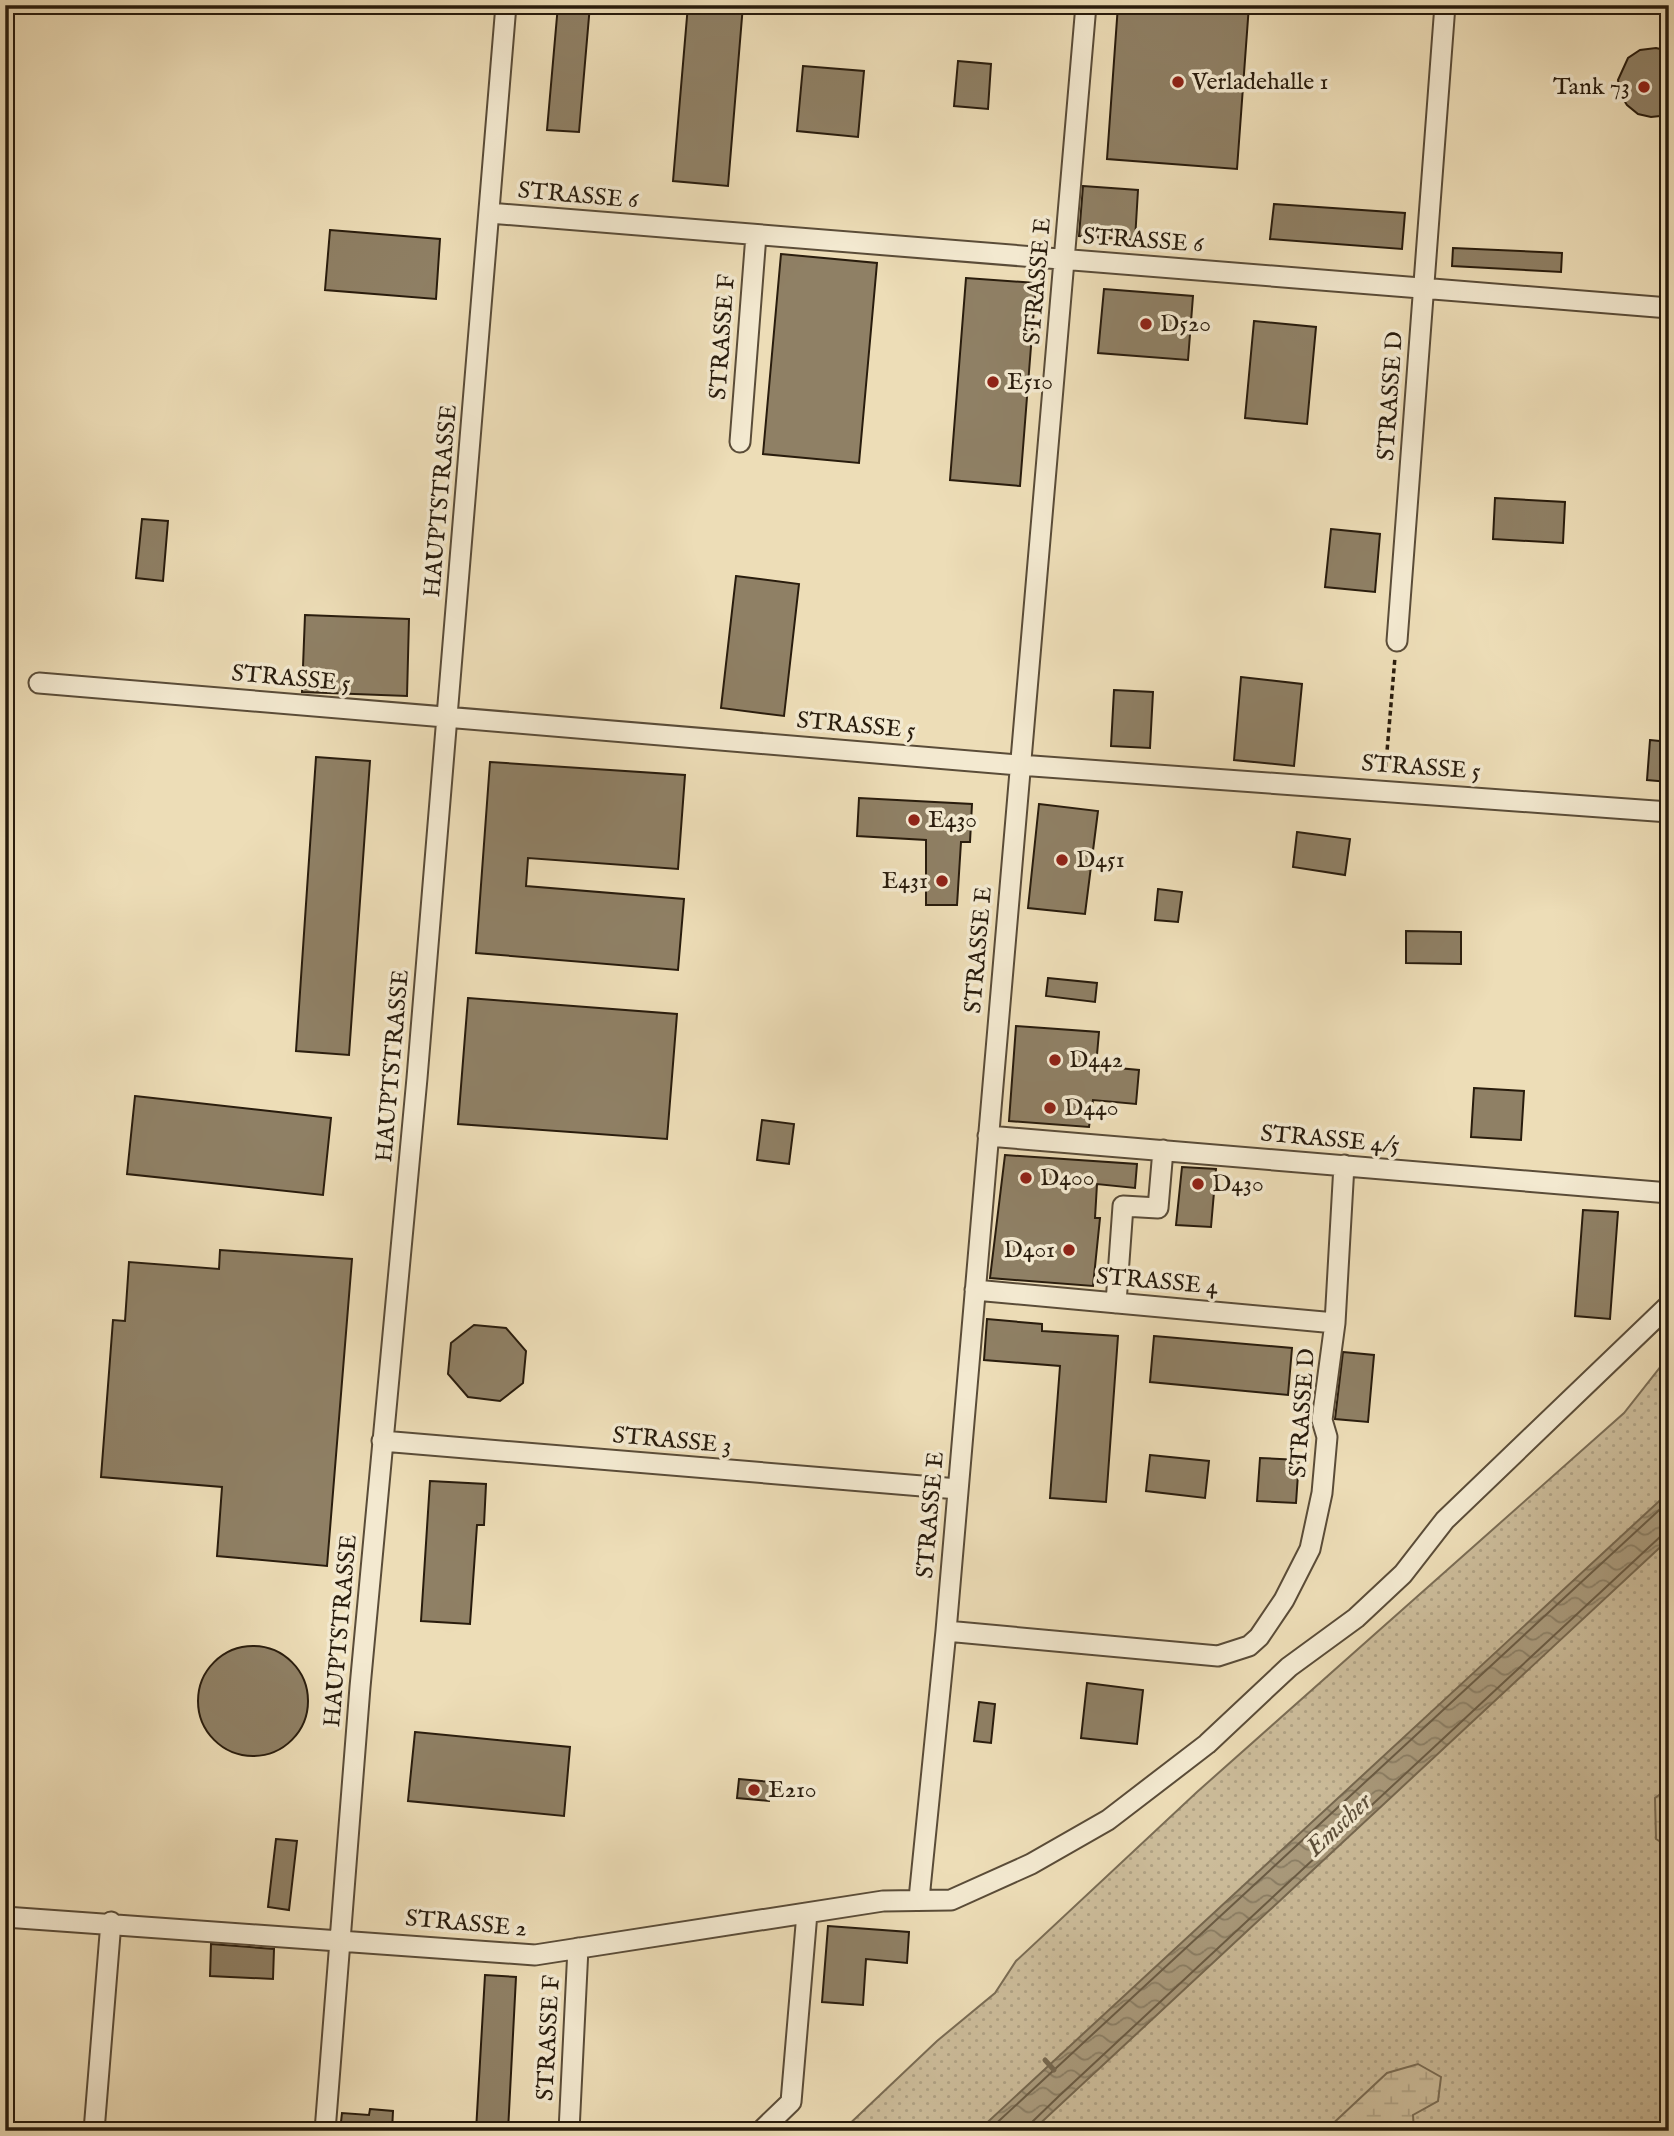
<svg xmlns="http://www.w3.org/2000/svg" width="1674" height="2136" viewBox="0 0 1674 2136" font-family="'IM FELL English',serif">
<defs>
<pattern id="grass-dots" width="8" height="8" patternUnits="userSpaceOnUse" patternTransform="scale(1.75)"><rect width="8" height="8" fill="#ccbc9a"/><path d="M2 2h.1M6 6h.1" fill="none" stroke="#afa184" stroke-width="1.8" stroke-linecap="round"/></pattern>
<pattern id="wetland-marsh" width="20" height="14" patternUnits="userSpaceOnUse" patternTransform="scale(1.75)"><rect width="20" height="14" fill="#ccbc9a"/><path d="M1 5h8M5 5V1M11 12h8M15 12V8" fill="none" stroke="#afa184"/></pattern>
<pattern id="water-waves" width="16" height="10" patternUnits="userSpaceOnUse" patternTransform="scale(1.75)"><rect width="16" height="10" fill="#aa9b7d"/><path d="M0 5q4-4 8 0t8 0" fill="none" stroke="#8a7e65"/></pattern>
</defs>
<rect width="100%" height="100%" fill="#edddb7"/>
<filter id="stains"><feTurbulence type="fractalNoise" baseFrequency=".00286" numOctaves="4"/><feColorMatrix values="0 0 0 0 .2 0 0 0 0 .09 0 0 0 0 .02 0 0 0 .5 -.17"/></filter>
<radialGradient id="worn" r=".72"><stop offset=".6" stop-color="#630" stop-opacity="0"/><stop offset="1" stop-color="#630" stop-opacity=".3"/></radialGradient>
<!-- grass -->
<path fill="url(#grass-dots)" stroke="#7a6c54" stroke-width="2" d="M1669,1356V2131H842L937,2041L995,1993L1016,1961L1197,1792L1624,1413Z"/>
<!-- wetland -->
<path fill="url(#wetland-marsh)" stroke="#7a6c54" stroke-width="2" d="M1669,1788V1847L1656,1839L1655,1798Z
M1418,2064L1441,2077L1438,2101L1413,2115L1414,2131H1325L1387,2073Z"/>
<!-- water -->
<path fill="url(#water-waves)" stroke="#766850" stroke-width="2" d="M1669,1492V1539L1032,2131H978Z"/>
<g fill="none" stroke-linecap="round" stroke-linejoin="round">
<!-- shore -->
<path stroke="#6a5c45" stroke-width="2" d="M988,2131L1669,1501
M1028,2131L1031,2123L1059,2096L1661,1536L1669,1534"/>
<!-- stream -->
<path stroke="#766850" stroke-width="5" d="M1045,2060L1054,2070"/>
</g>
<!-- building -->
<path fill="#8f8065" stroke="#291c0d" stroke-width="2" d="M558,5H590L579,132L547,130Z
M688,5H743L728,186L673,181Z
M1118,5H1249L1237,169L1107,159Z
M1656,48L1669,51V115L1651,117L1638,114L1627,105L1620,94L1618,80L1628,58L1640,50Z
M958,61L991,64L988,109L954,106Z
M803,66L864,71L858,137L797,131Z
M1083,186L1138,190L1135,240L1079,236Z
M1274,204L1405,213L1402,249L1270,239Z
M330,230L440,239L436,299L325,290Z
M1453,248L1562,253L1561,272L1452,266Z
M781,254L877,263L859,463L763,454Z
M966,278L1036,283L1020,486L950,480Z
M1104,289L1193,296L1188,360L1098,353Z
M1254,321L1316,327L1307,424L1245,418Z
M1495,498L1565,502L1563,543L1493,539Z
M142,519L168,521L163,581L136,578Z
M1331,529L1380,534L1375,592L1325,587Z
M736,576L799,584L784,716L721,708Z
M305,615L409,619L407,696L302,692Z
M1241,677L1302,684L1294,766L1234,760Z
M1114,690L1153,692L1150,748L1111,746Z
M1650,740L1669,742V782L1647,780Z
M316,757L370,761L349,1055L296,1051Z
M490,762L685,775L678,869L528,858L526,886L684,899L678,970L476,953Z
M859,798L972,804L970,842H961L957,905H926V840L857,836Z
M1039,804L1098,811L1085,914L1028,908Z
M1297,832L1350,839L1345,875L1293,867Z
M1158,889L1182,892L1178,922L1155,920Z
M1406,931L1461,932V964L1406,963Z
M1048,978L1097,983L1095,1002L1046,996Z
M468,998L677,1014L667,1139L458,1124Z
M1016,1026L1099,1032L1096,1066L1139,1070L1136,1104L1093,1100L1089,1127L1009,1121Z
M1474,1088L1524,1091L1521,1140L1471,1137Z
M135,1096L331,1118L323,1195L127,1174Z
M762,1120L794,1124L789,1164L757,1160Z
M1005,1155L1137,1164L1135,1188L1097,1184L1095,1218H1100L1093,1286L990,1278Z
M1182,1167L1216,1169L1211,1227L1176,1225Z
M1583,1210L1618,1212L1610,1319L1575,1316Z
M220,1250L352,1259L327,1566L217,1556L222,1487L101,1477L113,1320L125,1321L129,1262L219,1269Z
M987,1319L1042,1324V1331L1118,1336L1106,1502L1050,1498L1060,1366L984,1360Z
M474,1325L506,1328L526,1351L523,1383L500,1401L468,1397L448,1374L451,1343Z
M1154,1336L1292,1348L1288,1395L1150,1382Z
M1343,1352L1374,1355L1368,1422L1335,1419Z
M1150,1455L1209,1461L1205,1498L1146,1491Z
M1260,1458L1299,1460L1296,1503L1257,1501Z
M430,1481L486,1484L484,1525H477L470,1624L421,1621Z
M198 1701a55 55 0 1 1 110 0a55 55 0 1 1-110 0Z
M1087,1683L1143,1690L1137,1744L1081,1738Z
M979,1702L995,1704L991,1743L974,1741Z
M415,1732L570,1747L564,1816L408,1801Z
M739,1779L771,1782L769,1801L737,1798Z
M276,1839L297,1841L289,1910L268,1907Z
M828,1926L909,1932L907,1963L866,1959L863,2005L822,2002Z
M211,1944L274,1949L273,1979L210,1976Z
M485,1975L516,1977L508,2131H476Z
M370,2109L393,2111L392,2131H340L342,2113L369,2115Z"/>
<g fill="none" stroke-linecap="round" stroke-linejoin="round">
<defs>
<path id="minor" d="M489,213L1669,308
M740,442L756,235
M1397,641L1445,5
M39,683L1019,765L1669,812
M988,1136L1669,1193
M975,1290L1335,1323
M1116,1303L1123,1206L1158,1208L1163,1150
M382,1441L958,1489
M946,1631L1218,1656L1249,1646L1259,1637L1284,1600L1310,1549L1322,1493L1327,1437L1322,1420L1335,1323L1344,1165
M919,1899L946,1631L1086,5
M5,1917L535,1955L883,1901L951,1900L1031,1864L1108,1820L1207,1744L1289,1667L1356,1618L1403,1574L1445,1520L1669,1305
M94,2131L111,1922
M325,2131L360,1687L417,1078L506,5
M569,2131L578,1948
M761,2131L791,2102L807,1913"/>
</defs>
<!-- minor casing -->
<use href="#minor" stroke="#5a4c38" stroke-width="23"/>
<!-- path -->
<path stroke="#291c0d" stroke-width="3.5" stroke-dasharray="5 3.5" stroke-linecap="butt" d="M1385,775L1395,657"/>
<!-- minor -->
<use href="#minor" stroke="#f3e9d0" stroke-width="19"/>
</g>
<!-- markers -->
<g fill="#8f2418" stroke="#f3e9d0" stroke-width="2.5">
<circle cx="1178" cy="82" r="7"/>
<circle cx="1644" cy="87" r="7"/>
<circle cx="1146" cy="324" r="7"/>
<circle cx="993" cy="382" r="7"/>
<circle cx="914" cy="820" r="7"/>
<circle cx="1062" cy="860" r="7"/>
<circle cx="942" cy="881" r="7"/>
<circle cx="1055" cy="1060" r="7"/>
<circle cx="1050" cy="1108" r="7"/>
<circle cx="1026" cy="1178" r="7"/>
<circle cx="1198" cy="1184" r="7"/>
<circle cx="1069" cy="1250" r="7"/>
<circle cx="754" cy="1790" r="7"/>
</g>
<g text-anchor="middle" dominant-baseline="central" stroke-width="7" stroke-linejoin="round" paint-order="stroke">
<!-- poi labels -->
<g font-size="24" fill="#291c0d" stroke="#f3e9d0" text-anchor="start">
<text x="1192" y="82">Verladehalle 1</text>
<text x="1630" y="87" text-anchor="end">Tank 73</text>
<text x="1160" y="324">D520</text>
<text x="1007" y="382">E510</text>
<text x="928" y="820">E430</text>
<text x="1076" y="860">D451</text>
<text x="928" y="881" text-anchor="end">E431</text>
<text x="1069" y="1060">D442</text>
<text x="1064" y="1108">D440</text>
<text x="1040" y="1178">D400</text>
<text x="1212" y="1184">D430</text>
<text x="1055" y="1250" text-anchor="end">D401</text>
<text x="768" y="1790">E210</text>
</g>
<!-- street labels -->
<g font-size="24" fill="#291c0d" stroke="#f3e9d0">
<text transform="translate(578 196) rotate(5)">STRASSE 6</text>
<text transform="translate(1143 241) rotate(4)">STRASSE 6</text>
<text transform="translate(1038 281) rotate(-85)">STRASSE E</text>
<text transform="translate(723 337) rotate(-86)">STRASSE F</text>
<text transform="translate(1391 396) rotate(-86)">STRASSE D</text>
<text transform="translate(441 501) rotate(-85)">HAUPTSTRASSE</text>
<text transform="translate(291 679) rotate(5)">STRASSE 5</text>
<text transform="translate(856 726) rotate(5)">STRASSE 5</text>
<text transform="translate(1421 768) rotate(4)">STRASSE 5</text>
<text transform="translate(979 950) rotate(-85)">STRASSE E</text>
<text transform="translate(393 1066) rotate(-85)">HAUPTSTRASSE</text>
<text transform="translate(1330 1140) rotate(5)">STRASSE 4/5</text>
<text transform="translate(1157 1282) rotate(5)">STRASSE 4</text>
<text transform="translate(1303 1413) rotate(-86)">STRASSE D</text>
<text transform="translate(672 1441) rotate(5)">STRASSE 3</text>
<text transform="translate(931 1515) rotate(-85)">STRASSE E</text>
<text transform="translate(341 1631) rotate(-85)">HAUPTSTRASSE</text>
<text transform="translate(466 1924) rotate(5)">STRASSE 2</text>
<text transform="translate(549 2038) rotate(-87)">STRASSE F</text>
</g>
<!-- water labels -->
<g font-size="26" font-style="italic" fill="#5d4f3a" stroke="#f3e9d0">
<text transform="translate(1339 1825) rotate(-43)">Emscher</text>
</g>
</g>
<!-- margin -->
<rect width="1674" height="2136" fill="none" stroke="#edddb7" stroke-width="28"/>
<rect x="7" y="7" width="1660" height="2122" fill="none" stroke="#291c0d" stroke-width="3.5"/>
<rect x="14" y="14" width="1646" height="2108" fill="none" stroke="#291c0d" stroke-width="2"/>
<rect width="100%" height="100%" filter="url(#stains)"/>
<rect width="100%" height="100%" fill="url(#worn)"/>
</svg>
